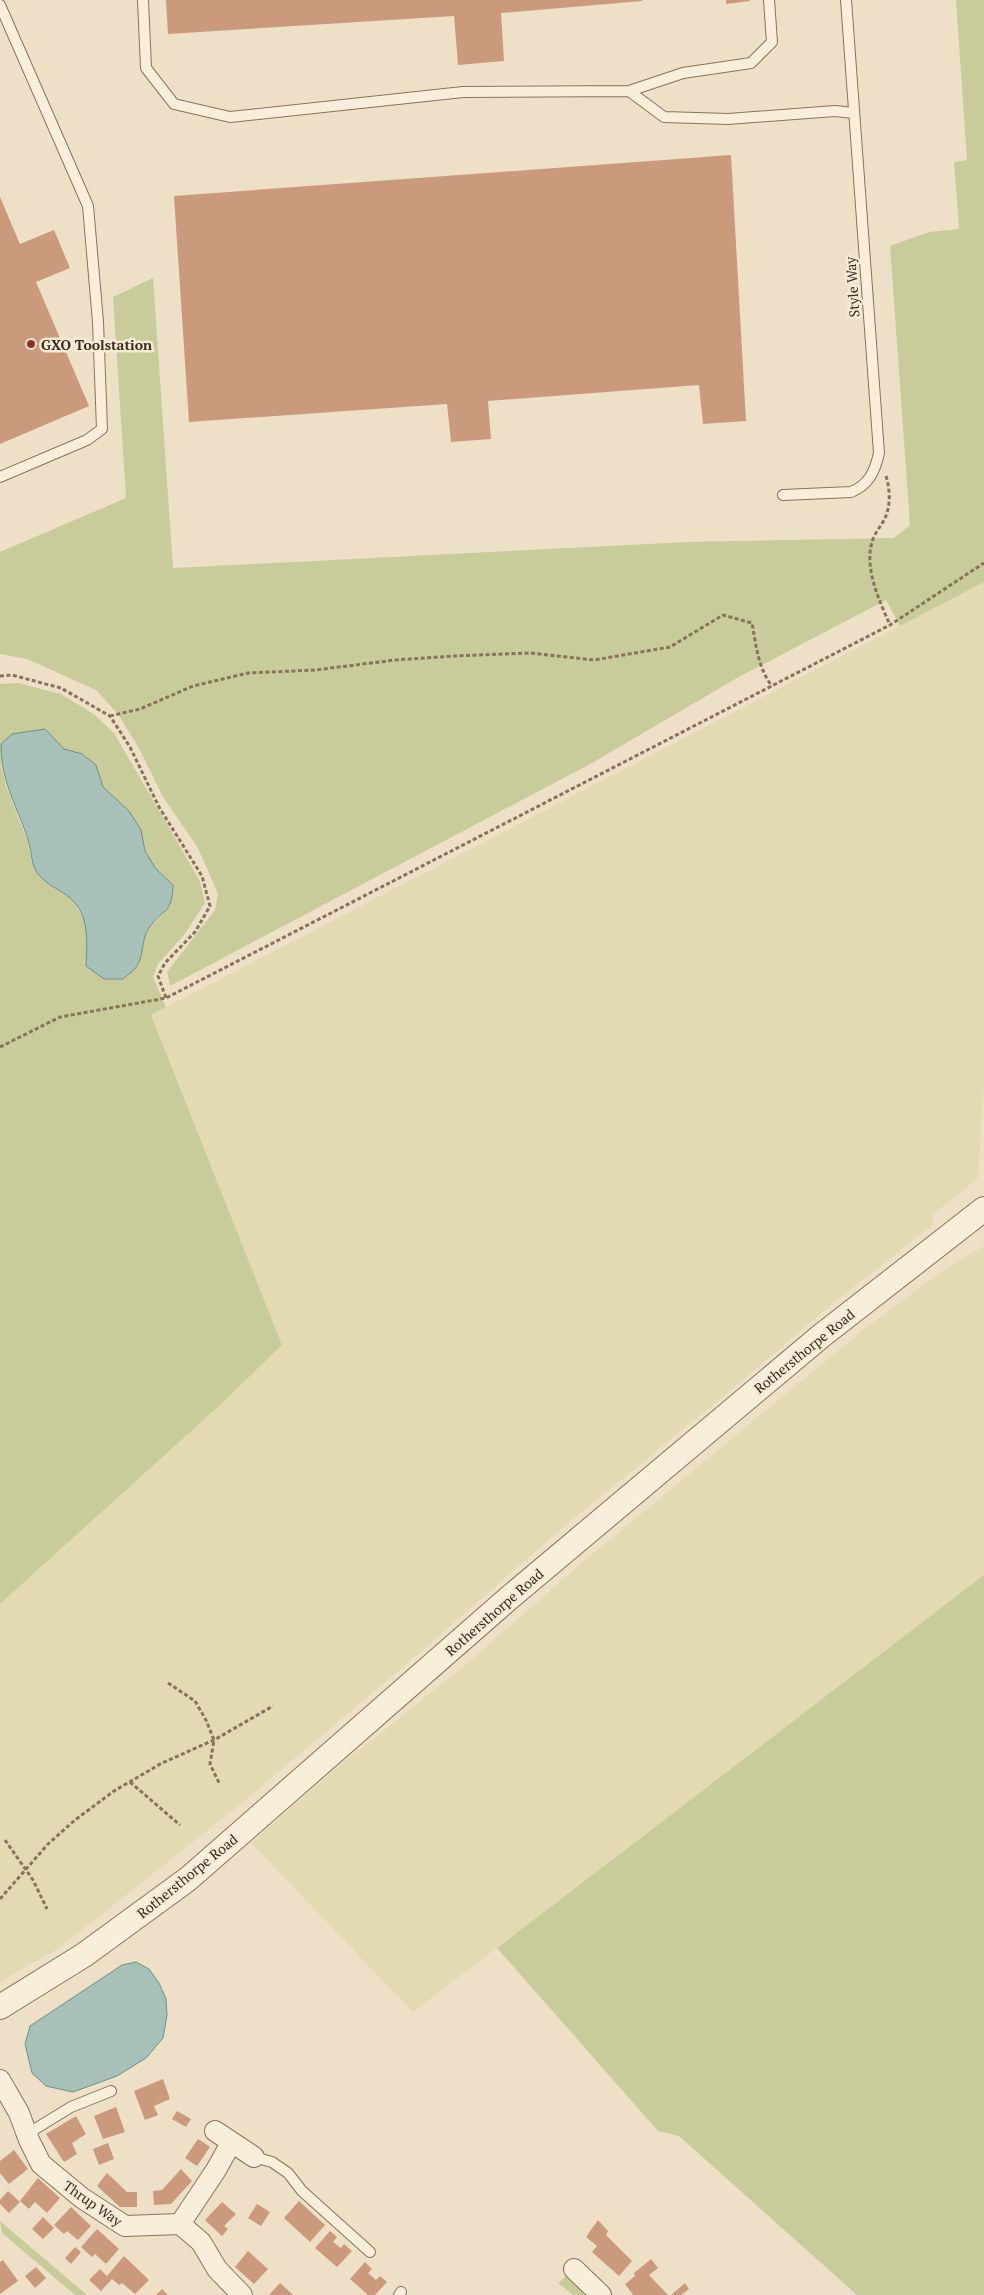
<svg xmlns="http://www.w3.org/2000/svg" width="984" height="2295" viewBox="0 0 984 2295" font-family="'PT Serif',serif">
<rect width="100%" height="100%" fill="#eee0c6"/>
<!-- farmland -->
<path fill="#e3dab3" d="M984,582V1086L978,1178L932,1215L934,1224L832,1304L735,1387L561,1529L409,1662L232,1811L59,1948L0,1982V1604L219,1406L282,1345L151,1015Z
M984,1246V1575L413,2012L251,1843L332,1772L463,1667L583,1562L863,1330L945,1269Z"/>
<!-- green -->
<path fill="#c8cc9a" fill-rule="evenodd" d="M956,0H984V582L900,626L886,600L737,678L592,763L170,986L167,972L215,910L218,894L198,848L163,797L140,750L118,714L96,690L27,659L0,654V552L126,498L113,297L153,278L173,568L688,542L894,538L910,525L890,246L929,232L959,229L954,162L967,160Z
M18,683L61,694L95,715L114,733L200,881L205,903L184,935L158,964L153,977L166,1007L151,1015L282,1345L219,1406L0,1604V684ZM45,729L64,749L96,765L103,787L141,830L145,851L156,869L173,885L164,913L149,928L143,941L138,965L87,942L86,923L72,899L39,876L32,862L28,842L6,786L1,764L12,734Z
M984,1575V2295H857L679,2136L658,2131L497,1948Z
M0,2221L87,2295H75L2,2233Z
M574,2269L601,2295H573L558,2283Z"/>
<!-- water -->
<path fill="#a7c1b9" stroke="#6e9086" d="M45,729L64,749L82,754L96,765L103,787L129,811L141,830L145,851L156,869L173,885C172,915 163,908 149,928C141,939 144,955 137,966C134,971 127,975 123,979H104L86,966C87,943 90,915 70,898C61,890 47,885 39,875C31,866 32,854 29,843C18,806 1,785 1,744L12,734Z
M136,1962L149,1969L159,1983L166,1999L167,2015L163,2038L146,2058L117,2076L73,2092L46,2086L32,2073L25,2044L30,2026L122,1965Z"/>
<!-- building -->
<path fill="#cb9a7c" d="M166,0H642V1L501,13L504,61L458,65L454,16L168,34Z
M726,0H750V1L726,4Z
M731,155L746,421L703,424L699,385L488,401L491,439L451,442L447,404L189,422L174,196Z
M0,197L20,244L54,230L70,268L36,282L89,406L0,444Z
M163,2079L170,2099L154,2106L158,2115L145,2120L134,2091Z
M116,2107L125,2132L103,2139L94,2116Z
M177,2111L191,2119L186,2127L172,2119Z
M76,2116L86,2134L72,2143L77,2154L64,2162L46,2134Z
M198,2139L210,2147L197,2166L185,2158Z
M108,2143L114,2159L99,2165L93,2149Z
M14,2150L28,2169L9,2184L0,2173V2161Z
M181,2169L192,2181L171,2204L154,2205L153,2191L162,2190Z
M107,2173L127,2192H137V2207H120L97,2186Z
M38,2178L60,2198L47,2213L35,2202L29,2209L20,2201Z
M8,2191L20,2202L9,2213L0,2204V2200Z
M299,2201L325,2225L310,2242L284,2218Z
M222,2202L236,2214L224,2226L228,2229L222,2236L205,2220Z
M257,2204L270,2212L261,2226L248,2218Z
M71,2207L91,2226L78,2240L67,2231L64,2234L54,2225Z
M43,2217L54,2228L43,2239L32,2229Z
M598,2220L608,2231L606,2235L632,2261L619,2276L592,2252L597,2246L586,2237Z
M97,2229L119,2249L106,2264L95,2254L92,2257L81,2247Z
M330,2231L337,2237L333,2242L341,2248L344,2244L352,2251L337,2267L315,2248Z
M75,2247L81,2252L71,2264L65,2258Z
M248,2251L268,2269L254,2284L235,2267Z
M124,2256L149,2280L135,2294L122,2283L119,2285L112,2279L101,2291L89,2280L100,2269L107,2276Z
M651,2259L658,2268L649,2275L668,2295H633L625,2284L635,2276L634,2273Z
M3,2260L18,2281L0,2294V2262Z
M365,2262L372,2269L368,2273L376,2280L380,2276L387,2282L375,2295H368L350,2279Z
M36,2267L46,2278L35,2288L25,2276Z
M280,2283L290,2292L293,2295H269Z
M685,2283L689,2289L681,2295H671Z
M162,2289L168,2295H156Z"/>
<g fill="none" stroke-linecap="round" stroke-linejoin="round">
<defs>
<path id="service" d="M143,0L146,68L174,104L230,117L463,92L629,91L664,117L728,119L835,111L854,113
M0,5L88,206L98,322L102,429L87,440L0,477
M629,91L683,73L751,63L772,42L769,0
M783,495L851,492C869,485 875,471 879,453L846,0
M27,2134L71,2107L111,2091
M254,2157L272,2162L288,2173L302,2191L370,2252
M399,2295L401,2292"/>
<path id="minor" d="M0,2080L19,2113L29,2140L41,2164L82,2198L125,2226L180,2224L201,2242L217,2269L242,2295
M215,2131L254,2157
M180,2224L216,2170L231,2143
M574,2269L601,2295"/>
<path id="tertiary" d="M0,2007L84,1955L188,1879L509,1598L821,1336L984,1209"/>
</defs>
<!-- service casing -->
<use href="#service" stroke="#89725c" stroke-width="12"/>
<!-- minor casing -->
<use href="#minor" stroke="#89725c" stroke-width="22"/>
<!-- tertiary casing -->
<use href="#tertiary" stroke="#89725c" stroke-width="26"/>
<!-- path -->
<path stroke="#89725c" stroke-width="3" stroke-dasharray="4 2.5" stroke-linecap="butt" d="M886,476C890,489 891,505 885,518C882,525 876,531 873,539C863,566 879,600 890,625
M0,676L12,675L61,688L110,716L130,747L159,807L202,876L210,906L195,932L165,963L158,976L166,998
M110,716L140,709L193,686L248,673L315,670L395,660L454,656L530,653L594,660L670,647L723,615L752,623C756,645 758,668 772,686
M0,1047L60,1017L166,998L890,625L984,563
M168,1683L195,1701L206,1720L214,1740L210,1764L220,1785
M130,1782L180,1825
M5,1840L33,1880L47,1909
M0,1899L48,1844L75,1820L114,1791L162,1763L214,1740L273,1706"/>
<!-- service -->
<use href="#service" stroke="#f8eed9" stroke-width="10"/>
<!-- minor -->
<use href="#minor" stroke="#f8eed9" stroke-width="20"/>
<!-- tertiary -->
<use href="#tertiary" stroke="#f8eed9" stroke-width="24"/>
</g>
<!-- markers -->
<circle fill="#972d31" stroke="#f5ebd5" stroke-width="2" cx="31" cy="344" r="5"/>
<g text-anchor="middle" dominant-baseline="central" stroke-width="5" stroke-linejoin="round" paint-order="stroke">
<!-- street labels -->
<g font-size="14" fill="#392b1f" stroke="#f5ebd5">
<text transform="translate(852 287) rotate(-94)">Style Way</text>
<text transform="translate(804 1351) rotate(-39)">Rothersthorpe Road</text>
<text transform="translate(494 1612) rotate(-41)">Rothersthorpe Road</text>
<text transform="translate(187 1876) rotate(-39)">Rothersthorpe Road</text>
<text transform="translate(93 2203) rotate(35)">Thrup Way</text>
</g>
<!-- poi labels -->
<g font-size="14" font-weight="bold" fill="#392b1f" stroke="#f5ebd5" text-anchor="start">
<text x="41" y="344">GXO Toolstation</text>
</g>
</g>
</svg>
